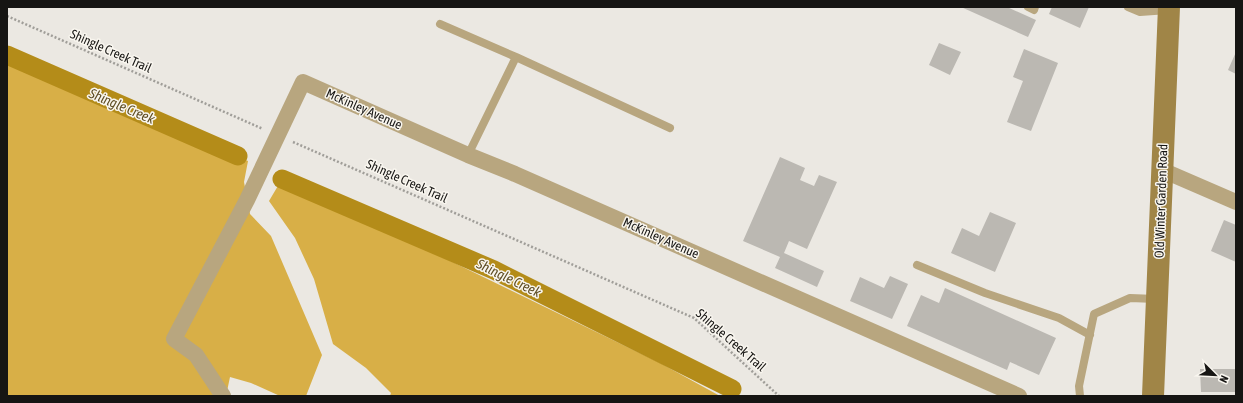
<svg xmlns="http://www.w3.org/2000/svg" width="1243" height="403" viewBox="0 0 1243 403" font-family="'Asap Condensed',sans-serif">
<rect width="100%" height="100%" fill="#ebe8e2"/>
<!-- forest -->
<path fill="#d8af47" d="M7,55L248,161L244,182L250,214L271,236L322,355L306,396H280L251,383L230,377L226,396H7Z
M282,179L660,363L720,396H390L391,393L366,368L333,344L314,279L295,238L269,201Z"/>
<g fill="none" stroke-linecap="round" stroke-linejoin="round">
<!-- canal -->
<path stroke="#b48c19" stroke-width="19" d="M7,55L238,156
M282,179L494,270L732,389"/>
</g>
<!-- building -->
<path fill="#bbb8b2" d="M961,7H1007L1036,20L1028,37Z
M1052,7H1089L1080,28L1049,14Z
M939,43L961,52L950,75L929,65Z
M1024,49L1058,63L1031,131L1007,122L1023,81L1013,77Z
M1236,52V74L1228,70Z
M780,157L805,168L800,180L814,186L819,175L837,182L807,249L789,241L784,253L824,271L817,287L775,268L780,257L743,241Z
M990,212L1016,223L995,272L951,253L962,228L979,236Z
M1224,220L1236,225V262L1211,251Z
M890,276L908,284L892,319L850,301L860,277L884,288Z
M945,288L1056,338L1039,375L1010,362L1007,370L907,326L921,295L939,303Z
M1200,369H1236V392H1201Z"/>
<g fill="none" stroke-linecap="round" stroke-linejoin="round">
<!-- path -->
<path stroke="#a09e99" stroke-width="2.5" stroke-dasharray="2 2" stroke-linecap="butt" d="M7,16L263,129
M293,142L694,318L779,396"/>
<!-- lane -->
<path stroke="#b8a67f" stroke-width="8" d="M1028,7L1034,10L1035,7
M1128,7L1140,12L1168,10
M440,24L516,57
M468,155L516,57L670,128
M917,265L985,293L1059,318L1090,335
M1080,396L1079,386L1094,314L1130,298L1156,299"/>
<!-- street -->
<path stroke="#b8a67f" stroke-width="16" d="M1162,170L1236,202
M223,396L196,355L174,339L247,200L303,82L468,155L515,174L1019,396"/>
<!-- secondary -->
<path stroke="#a08547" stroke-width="22" d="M1153,396L1169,7"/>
</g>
<g text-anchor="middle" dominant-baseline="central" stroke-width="3" stroke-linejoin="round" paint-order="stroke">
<!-- street labels -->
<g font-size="13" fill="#161513" stroke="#f9f6ef">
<text transform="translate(111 51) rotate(24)">Shingle Creek Trail</text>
<text transform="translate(364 109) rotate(24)">McKinley Avenue</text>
<text transform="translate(407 181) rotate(24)">Shingle Creek Trail</text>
<text transform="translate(1161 201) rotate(-88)">Old Winter Garden Road</text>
<text transform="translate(661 238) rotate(24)">McKinley Avenue</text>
<text transform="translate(731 340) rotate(41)">Shingle Creek Trail</text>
</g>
<!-- water labels -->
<g font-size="14" font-style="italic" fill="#5f4e24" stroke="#f9f6ef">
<text transform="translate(122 106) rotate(23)">Shingle Creek</text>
<text transform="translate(509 278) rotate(26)">Shingle Creek</text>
</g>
</g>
<!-- border -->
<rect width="1243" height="403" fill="none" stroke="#161513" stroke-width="16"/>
<!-- north arrow -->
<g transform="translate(1215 375) rotate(114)" stroke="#f9f6ef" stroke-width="3" paint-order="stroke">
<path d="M0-3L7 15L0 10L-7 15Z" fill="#161513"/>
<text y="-6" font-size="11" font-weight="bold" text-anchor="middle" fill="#161513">N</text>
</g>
</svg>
